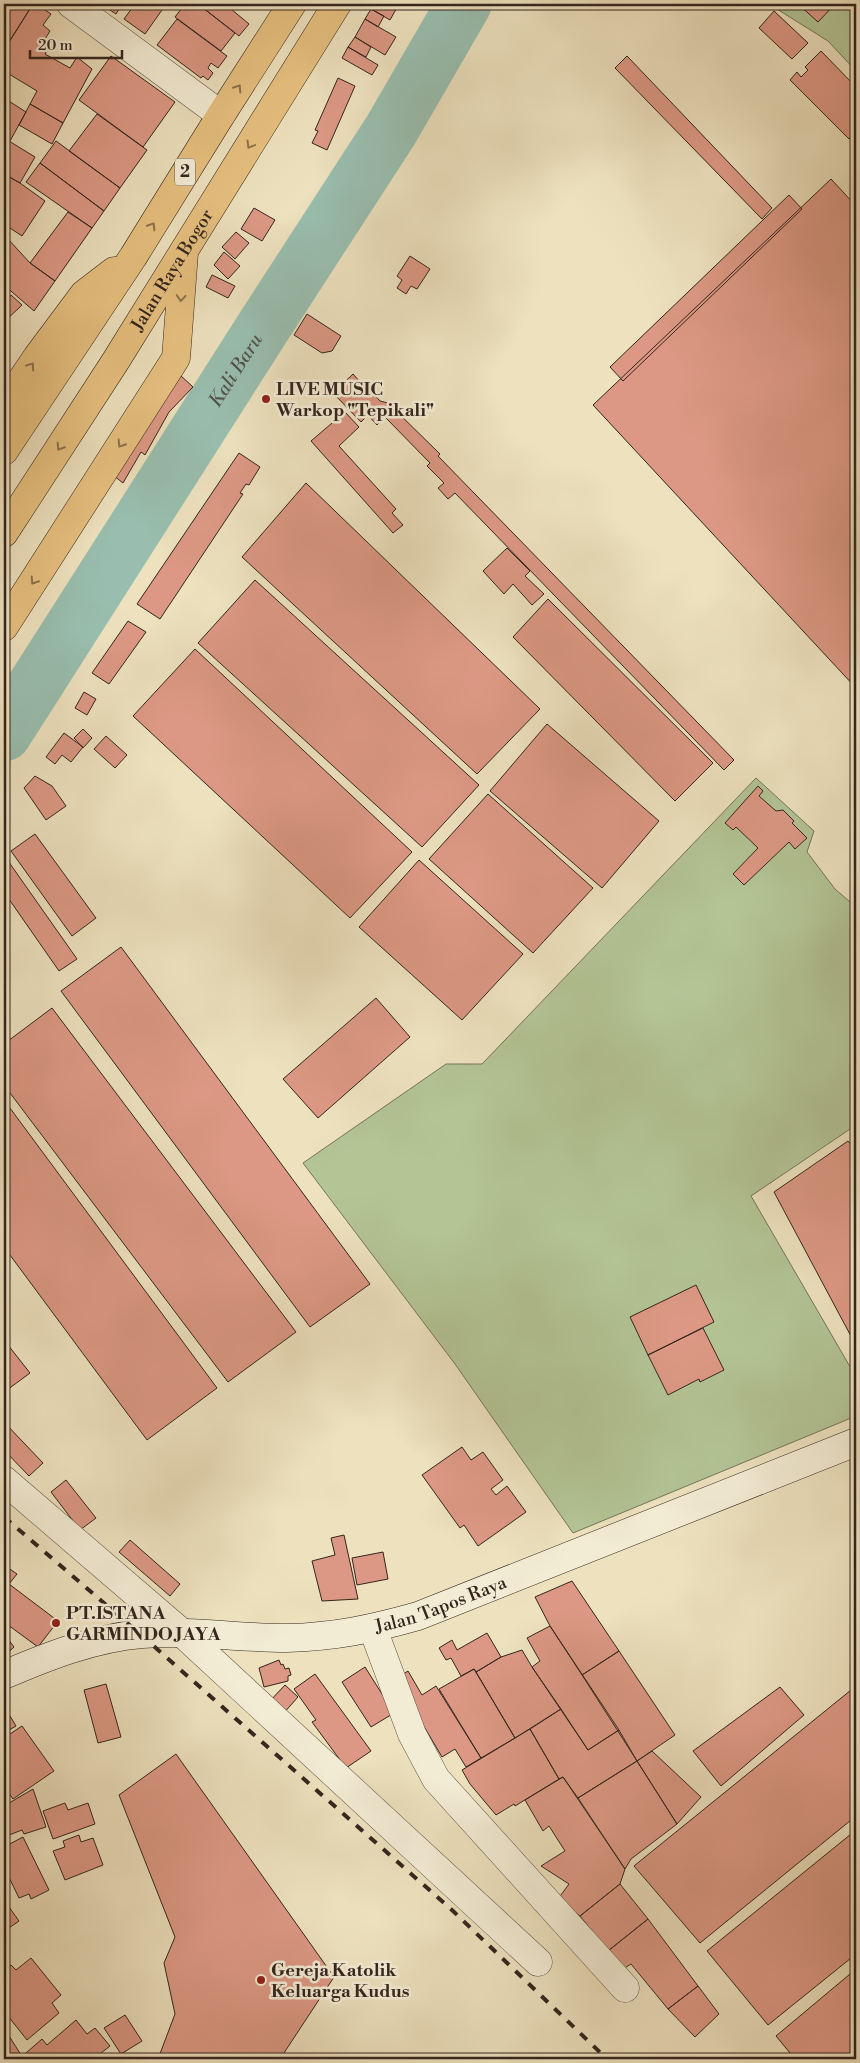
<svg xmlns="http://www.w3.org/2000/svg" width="860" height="2063" viewBox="0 0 860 2063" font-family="'Libre Bodoni',serif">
<rect width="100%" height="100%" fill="#ede1be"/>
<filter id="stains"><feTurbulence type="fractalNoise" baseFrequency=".004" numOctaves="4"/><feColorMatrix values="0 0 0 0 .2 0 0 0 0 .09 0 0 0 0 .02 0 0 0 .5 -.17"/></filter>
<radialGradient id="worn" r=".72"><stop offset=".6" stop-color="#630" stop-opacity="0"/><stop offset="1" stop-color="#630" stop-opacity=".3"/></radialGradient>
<!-- green -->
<path fill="#b3c495" stroke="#74745a" d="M769,4H856V71L828,41Z
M756,778L814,831L807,852L835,889L856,907V1125L751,1196L856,1377V1416L573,1533L455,1364L303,1163L446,1064H482Z"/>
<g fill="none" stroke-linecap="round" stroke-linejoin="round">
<!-- river -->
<path stroke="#99beaf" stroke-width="55" id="s1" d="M4,734L264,326L391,130L464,4"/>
</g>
<!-- building -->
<path fill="#dc9884" stroke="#34251e" d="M6,4H33L4,50V8Z
M33,4H36L51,14L43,25L50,31L45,39L52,43L45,54L70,68L77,57L92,69L63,123L30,104L37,91L4,71V50Z
M101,4H122L116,14Z
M135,4H154L162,10L145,34L124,19Z
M185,4H198L235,33L221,51L175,17Z
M198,4H225L249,24L239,36Z
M374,4H399L390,20L371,9Z
M798,4H835L818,22Z
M371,9L384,16L378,27L365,19Z
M774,11L808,43L792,59L759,28Z
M177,19L227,56L218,68L211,63L208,68L213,73L208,80L203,76L201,78L157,45Z
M365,19L396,37L385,55L355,37Z
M355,37L371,47L366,57L348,47Z
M348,47L378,65L372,75L342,58Z
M821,51L856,87V131L849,139L790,80L797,72L801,77L808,70L805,67Z
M111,56L175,102L143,147L79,100Z
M627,56L772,208L762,219L615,68Z
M338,78L355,86L327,150L312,143L318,131L315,130Z
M4,98L26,112L10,141L4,138Z
M30,104L63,123L52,144L19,125Z
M97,114L147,150L120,188L69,151Z
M4,138L35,157L20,183L4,174Z
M56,141L120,188L104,211L40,163Z
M40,163L104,211L92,228L26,182Z
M4,174L20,183L45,201L22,236L4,224Z
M831,179L856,206V688L593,405Z
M789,195L802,209L623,381L610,367Z
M254,208L275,220L262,241L241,229Z
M68,212L92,228L55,281L30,263Z
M236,232L249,243L235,259L222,247Z
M8,239L30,263L55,281L34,311L4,285V243Z
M224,252L240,266L228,279L214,265Z
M410,256L430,269L417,289L411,286L406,294L397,288L402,280L397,276Z
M212,275L235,286L228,298L206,287Z
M11,295L22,305L4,322V304Z
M307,314L341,336L332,351L322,353L294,335Z
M353,374L360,382L362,381L380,401L388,403L440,454L438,456L734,760L724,770L455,493L448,499L438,488L444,483L427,466L430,463L385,417L377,425L368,415L361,422L333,393Z
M180,375L193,387L169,412L145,455L141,452L123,483L113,475Z
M345,412L359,427L339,446L396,509L392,513L403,525L393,533L311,441Z
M239,453L260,467L249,485L246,484L240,493L243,494L160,619L137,604Z
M306,483L540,709L477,774L242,557Z
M507,548L530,571L525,576L544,594L532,605L513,584L504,594L483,571Z
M255,580L479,785L422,847L198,643Z
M548,599L713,763L675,801L513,637Z
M128,621L146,632L109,684L92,673Z
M195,649L412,852L350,918L133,716Z
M84,692L96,699L87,715L75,708Z
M547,724L659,821L602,888L490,791Z
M83,729L92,738L83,748L74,738Z
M64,733L83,747L71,762L62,755L55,764L46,757Z
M106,736L127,755L115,768L94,749Z
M35,776L52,786L66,806L46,820L24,788Z
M758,786L763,791L759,796L776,811L783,810L794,821L792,823L807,838L795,849L789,842L744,885L733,874L758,848L736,827L733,830L725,823Z
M488,794L593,888L533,953L429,859Z
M35,834L96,918L72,936L11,851Z
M6,858L77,959L59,971L4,892V859Z
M419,860L523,954L462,1020L359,927Z
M121,947L370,1284L310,1327L61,991Z
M376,998L410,1037L318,1118L283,1079Z
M52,1008L296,1332L228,1382L4,1085V1044Z
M4,1100L217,1388L147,1440L4,1247Z
M848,1141L856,1150V1338L853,1340L774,1192Z
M696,1285L714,1322L648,1355L630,1317Z
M703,1328L724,1370L700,1382L699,1379L668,1395L648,1355Z
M4,1340L30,1373L7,1390L4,1386Z
M4,1422L43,1463L29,1476L4,1450Z
M462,1447L471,1460L483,1452L503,1480L491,1489L496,1495L507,1486L526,1512L478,1546L464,1525L460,1528L422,1475Z
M66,1480L96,1518L80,1530L51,1492Z
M344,1535L358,1599L322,1601L312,1561L335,1555L331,1538Z
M130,1540L180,1584L170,1596L119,1552Z
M383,1552L388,1579L357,1585L352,1558Z
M4,1565L17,1574L9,1584L58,1621L38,1647L4,1622Z
M572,1581L619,1651L582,1675L550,1626L535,1597Z
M550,1626L619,1730L588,1750L532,1667L540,1661L527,1638Z
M487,1633L501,1657L476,1672L474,1669L461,1676L451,1658L446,1660L439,1648L452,1640L457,1650Z
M4,1634L14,1647L4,1656Z
M522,1650L532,1667L561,1709L515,1738L476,1672L501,1657Z
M619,1651L675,1735L637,1761L582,1675Z
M279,1660L281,1665L283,1664L285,1669L289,1668L291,1675L288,1676V1681L264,1687L259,1668Z
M365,1667L394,1713L371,1727L342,1682Z
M474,1669L515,1738L481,1758L439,1689Z
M408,1671L422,1695L436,1686L481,1758L466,1767L455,1749L442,1757L396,1679Z
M315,1674L371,1751L346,1768L312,1722L316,1720L294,1689Z
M106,1684L121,1737L98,1743L84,1690Z
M285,1685L298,1697L282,1715L268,1703Z
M856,1686V1816L700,1943L634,1866Z
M780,1687L804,1715L721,1786L693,1751Z
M4,1706L16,1726L4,1733Z
M561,1709L588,1750L619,1730L637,1761L578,1798L563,1777L559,1779L530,1729Z
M22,1726L54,1771L13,1799L4,1786V1733L7,1736Z
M530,1729L559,1779L515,1806L514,1804L496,1815L470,1784L462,1770Z
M652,1751L701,1797L677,1824L637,1761Z
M176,1754L334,1977L280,2059H158L175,2014L164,1963L175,1937L119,1795Z
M637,1761L677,1824L631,1859L625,1869L578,1798Z
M563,1777L625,1869L620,1884L580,1916L558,1899L569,1884L541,1866L565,1851L549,1826L543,1831L525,1800Z
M33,1789L46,1827L24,1834L22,1830L4,1837V1806Z
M65,1803L68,1810L88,1803L95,1824L53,1839L43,1811Z
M856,1830V1954L768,2025L707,1951Z
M79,1835L81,1842L93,1838L103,1865L65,1880L53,1851L65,1847L63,1841Z
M23,1837L49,1890L31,1899L29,1894L19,1898L4,1867V1847Z
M620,1884L648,1919L608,1951L580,1916Z
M4,1900L19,1921L6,1930L8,1934L4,1937Z
M648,1919L698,1986L668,2009L631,1964L623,1969L608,1951Z
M31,1958L61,1995L52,2003L59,2013L27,2040L4,2011V1971L11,1965L16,1970Z
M856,1969V2059H795L776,2036Z
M698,1986L719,2014L695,2037L668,2009Z
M125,2015L142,2041L121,2054L104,2028Z
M76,2020L87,2034L95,2028L110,2046L101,2053L103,2055L98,2059H31L26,2053L42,2039L47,2045Z
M4,2028L23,2058L21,2059H4Z"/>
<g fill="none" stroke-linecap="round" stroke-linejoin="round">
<defs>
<path id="minor" d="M71,4L221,115
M4,1480L181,1632L538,1962
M373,1629L412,1734L436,1779L625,1988"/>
<g id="secondary">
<path id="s2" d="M4,1675C48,1656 94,1638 142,1634C191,1630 238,1638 287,1638C334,1637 372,1629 418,1616L856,1442"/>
</g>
<g id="trunk">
<path d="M4,406L37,357L84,294L114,271"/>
<path d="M4,451L133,257L221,115L292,4"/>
<path id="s3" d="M4,533L115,362L337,4"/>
<path d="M4,627L176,358L184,253"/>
</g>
</defs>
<!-- minor casing -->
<use href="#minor" stroke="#625446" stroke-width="29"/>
<!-- secondary casing -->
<use href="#secondary" stroke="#34251e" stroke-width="29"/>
<!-- trunk casing -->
<use href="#trunk" stroke="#34251e" stroke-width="29"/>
<!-- minor -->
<use href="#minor" stroke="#f3ecd5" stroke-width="28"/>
<!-- secondary -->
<use href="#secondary" stroke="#f3ecd5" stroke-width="28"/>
<!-- trunk -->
<use href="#trunk" stroke="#e6c07f" stroke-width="28"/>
<!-- rail -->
<path stroke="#34251e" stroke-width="4" stroke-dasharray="9 9" stroke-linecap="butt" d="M4,1517L140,1634L452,1910L607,2059"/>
</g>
<!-- one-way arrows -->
<defs><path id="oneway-chevron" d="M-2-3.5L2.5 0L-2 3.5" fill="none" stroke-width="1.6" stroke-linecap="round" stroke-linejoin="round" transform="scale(1.25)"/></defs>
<g stroke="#8d724e">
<use href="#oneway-chevron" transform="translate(238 88) rotate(-57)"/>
<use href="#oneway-chevron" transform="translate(250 145) rotate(121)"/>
<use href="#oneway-chevron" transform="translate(152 226) rotate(-58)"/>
<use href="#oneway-chevron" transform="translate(181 298) rotate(94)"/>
<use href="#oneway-chevron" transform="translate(31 366) rotate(-56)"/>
<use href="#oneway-chevron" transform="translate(121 444) rotate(123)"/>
<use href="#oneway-chevron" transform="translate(60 447) rotate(123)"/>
<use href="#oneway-chevron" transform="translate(34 581) rotate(123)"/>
</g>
<!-- markers -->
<g fill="#8f2418" stroke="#f3ecd5" stroke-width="2">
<circle cx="266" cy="399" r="5"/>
<circle cx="56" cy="1623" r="5"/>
<circle cx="261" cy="1980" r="5"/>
</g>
<g text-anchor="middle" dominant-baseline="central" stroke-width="5" stroke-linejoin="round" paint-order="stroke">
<!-- shield labels -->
<rect fill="#f3ecd5" stroke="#6d6155" stroke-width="1" x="175" y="158.5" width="20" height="27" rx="4"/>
<g font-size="16" font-weight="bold" fill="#34251e">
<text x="185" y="172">2</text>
</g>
<!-- street labels -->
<g font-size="18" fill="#34251e" stroke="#f3ecd5">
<text stroke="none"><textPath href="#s3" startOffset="312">Jalan Raya Bogor</textPath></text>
<text stroke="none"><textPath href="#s2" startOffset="448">Jalan Tapos Raya</textPath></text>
</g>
<!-- poi labels -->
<g font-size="18" font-weight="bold" fill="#34251e" stroke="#f3ecd5" text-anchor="start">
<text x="276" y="389">LIVE MUSIC<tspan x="276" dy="21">Warkop "Tepikali"</tspan></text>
<text x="66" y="1613">PT.ISTANA<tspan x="66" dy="21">GARMINDO JAYA</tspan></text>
<text x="271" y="1970">Gereja Katolik<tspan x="271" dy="21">Keluarga Kudus</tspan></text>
</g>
<!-- water labels -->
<g font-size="19" font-style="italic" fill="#52534a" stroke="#f3ecd5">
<text stroke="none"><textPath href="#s1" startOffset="431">Kali Baru</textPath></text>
</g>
</g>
<!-- margin -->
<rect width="860" height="2063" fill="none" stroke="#ede1be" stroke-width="20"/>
<rect x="5" y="5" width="850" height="2053" fill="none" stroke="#34251e" stroke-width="2.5"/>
<rect x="10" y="10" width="840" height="2043" fill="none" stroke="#34251e"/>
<!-- scale -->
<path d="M30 50v8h92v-8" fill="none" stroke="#34251e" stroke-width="2.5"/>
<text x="38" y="50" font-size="15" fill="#34251e" stroke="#f3ecd5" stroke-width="4" paint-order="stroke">20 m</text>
<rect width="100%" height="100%" filter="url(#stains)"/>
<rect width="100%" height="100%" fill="url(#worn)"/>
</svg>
